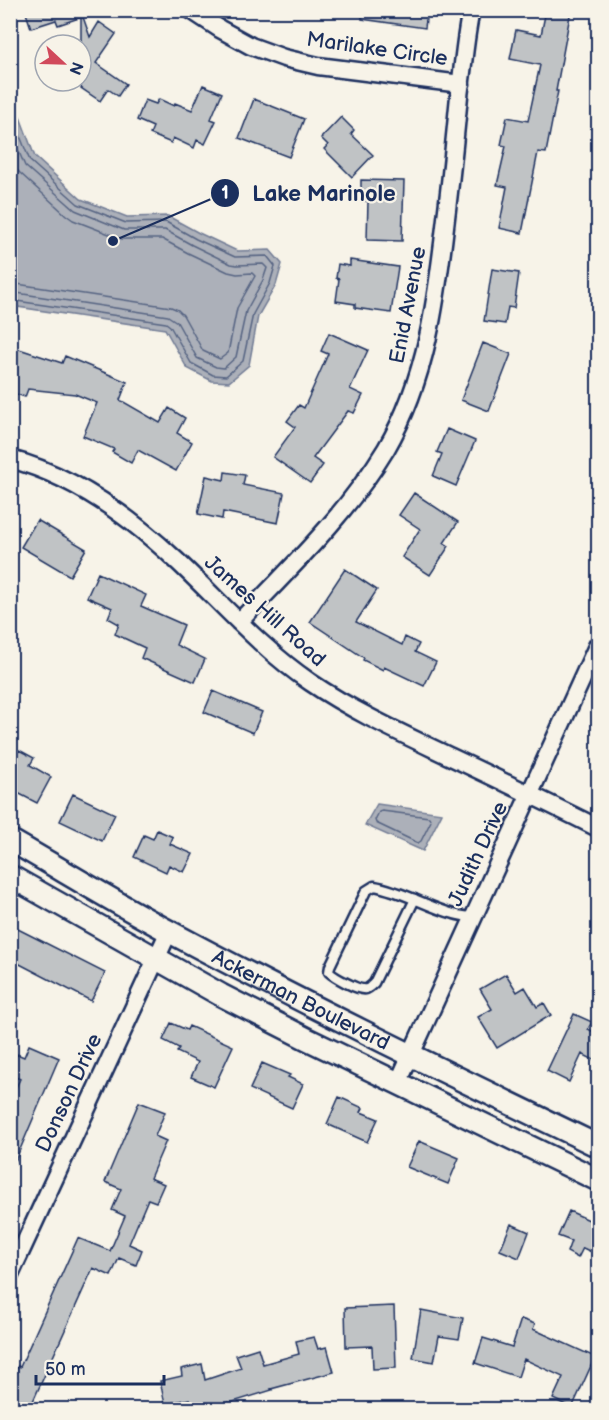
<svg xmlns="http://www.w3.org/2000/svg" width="609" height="1420" viewBox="0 0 609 1420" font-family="'Balsamiq Sans',sans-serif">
<rect width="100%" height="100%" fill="#f7f3e8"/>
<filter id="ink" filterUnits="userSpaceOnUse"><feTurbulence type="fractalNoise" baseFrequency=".0167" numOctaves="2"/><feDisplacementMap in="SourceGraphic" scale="12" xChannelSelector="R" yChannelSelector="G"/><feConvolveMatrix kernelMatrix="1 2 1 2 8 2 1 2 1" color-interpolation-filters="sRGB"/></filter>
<g filter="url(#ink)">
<!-- water -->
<path fill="#acb0b9" stroke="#727c95" stroke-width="1.5" d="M11,93L35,157L81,199L127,217L168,216L199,233L237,251L270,250L282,264L276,285L258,316L249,365L229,382L212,381L187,368L165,329L11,306Z
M377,804L442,813L423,851L365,825Z"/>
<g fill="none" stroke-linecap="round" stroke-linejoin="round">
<!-- shore -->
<path stroke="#556382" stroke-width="1.5" d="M10,111L30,161L78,204L126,223L166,222L196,239L235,257L267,256L275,266L270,283L253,314L243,361L226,376L213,375L191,363L170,326L166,323L10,300
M10,131L25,166L75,210L124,230H165L192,245L231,264L237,265L263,264L267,268L263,280L246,311L236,357L224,368L216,367L197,358L177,322L168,316L10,292
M10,156L15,168L20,173L66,215L73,220L122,239H162L188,253L228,272L237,274L252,273L255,276L237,308L228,353L220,359L203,351L183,315L178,310L171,307L10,283
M382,811L429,817L431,821L421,841L418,843L376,823L375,820L379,812Z"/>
</g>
<!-- building -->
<path fill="#c0c3c5" stroke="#1b2f5e" stroke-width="1.5" d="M25,10H94V13L58,25L56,20L31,28Z
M362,10H427L425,28L362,19Z
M546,10H571L556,91H558L546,153L538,152L522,233L499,228L507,187L497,185L506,146L501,145L507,117L528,121L540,65L510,59L516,30L541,35Z
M83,17L90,37L99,22L116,34L96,63L126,84L118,96L108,89L100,101L81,88V18Z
M203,85L222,93L211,119L216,121L205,144L197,140L194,148L173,138L171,143L150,134L153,127L137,120L145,100L156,104L159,99L174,106L175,103L192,110Z
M254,99L304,119L289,157L239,138Z
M341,117L354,130L351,134L373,155L352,177L324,149L328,145L321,138Z
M361,180L404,181L402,241L367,240L368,201H361Z
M350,260L398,267L391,313L355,308V304L336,301L339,279L336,278L338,264L350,266Z
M492,269L519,273L514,308L508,307L505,324L484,321Z
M329,333L368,350L350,389L363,395L354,413L348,411L313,458L323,465L310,483L273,457L295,427L287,421L299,405L304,408L328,354L321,351Z
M483,343L511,354L489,411L461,400Z
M10,346L62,363L65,356L127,382L120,400L160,423L169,408L185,418L177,433L192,442L176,471L138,450L131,463L112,452L114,449L83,436L97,403L75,394L28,389L25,397L10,392Z
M447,429L475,441L456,486L433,476L442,454L437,452Z
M225,472L245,475L243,485L284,493L278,523L223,512L222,519L198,514L206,476L224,480Z
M414,493L458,522L444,543L449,546L430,575L402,557L420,529L399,515Z
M37,520L86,549L70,576L21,547Z
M345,569L377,590L356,622L402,645L405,637L419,644L415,652L436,662L424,686L384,667L383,670L363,660L364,658L310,622Z
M98,573L146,595L141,606L184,625L176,645L205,659L195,682L141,658L145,648L115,634L119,624L108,618L112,608L87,597Z
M213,691L262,712L253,733L204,712Z
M19,750L34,758L30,765L51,777L37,803L10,789V754L15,756Z
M73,794L115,814L102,841L60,821Z
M157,830L173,837L170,844L193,854L184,872L169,865L166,872L134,857L144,835L153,839Z
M10,925L105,973L91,1001L10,959Z
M506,974L517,992L525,987L537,1007L544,1003L551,1015L497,1048L478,1017L492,1009L480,989Z
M574,1014L592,1022L588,1029L598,1034V1062L582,1054L569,1082L547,1071Z
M171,1023L187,1030L189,1026L233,1046L214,1087L191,1077L198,1062L177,1052L179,1048L163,1040Z
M29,1045L59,1058L10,1173V1100L20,1079L10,1075V1069L17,1054L24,1057Z
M262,1063L290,1075L288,1077L303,1084L292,1108L250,1089Z
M339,1097L363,1108L361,1112L378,1119L367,1142L327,1124Z
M139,1102L165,1112L155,1136L166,1141L150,1178L164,1184L156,1202L148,1199L129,1244L142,1250L136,1265L119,1258L111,1276L93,1268L29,1410H10V1383L18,1366L20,1367L78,1238L110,1251L125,1216L112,1210L121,1189L105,1182Z
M419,1141L459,1158L448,1184L407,1167Z
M569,1211L598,1224V1255L583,1248L578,1258L567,1252L571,1241L558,1236Z
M511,1224L529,1232L519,1258L500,1250Z
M394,1306L396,1368L373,1369L372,1346L346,1347L345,1308Z
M421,1310L463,1318L459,1339L439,1336L434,1362L413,1358Z
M521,1319L535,1324L533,1329L595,1357L572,1408L553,1399L563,1377L524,1359L518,1377L475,1363L483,1338L512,1347Z
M314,1337L318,1349L327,1347L334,1372L271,1389L272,1390L230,1403L229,1402L198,1410H192L190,1399L165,1404L160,1381L182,1376L181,1369L202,1364L205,1380L241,1368L236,1355L258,1348L263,1364L299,1354L296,1341Z"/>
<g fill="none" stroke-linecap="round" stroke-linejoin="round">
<defs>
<path id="service" d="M415,899L374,983C372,985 368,989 366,989C359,991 334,977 329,972L330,966L366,891L374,886C403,891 427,907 454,914C460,916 467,916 473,918"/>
<path id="minor" d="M191,10L220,29L251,46L284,58L318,66L461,84
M10,459C72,475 130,517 176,560C220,601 260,648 310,682C354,712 403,734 451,757C500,780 550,804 598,828
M239,622C292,566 346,515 386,449C427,379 437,297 446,218C451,177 455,137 459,96C463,68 465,38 471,10
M398,1083L598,644
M10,1275L169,931"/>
<g id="tertiary">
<path id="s1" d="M10,840C64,871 117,904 172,933C312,1008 455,1077 598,1146"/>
<path d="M10,876L221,995L307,1039L598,1180"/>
</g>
</defs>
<!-- service casing -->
<use href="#service" stroke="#1b2f5e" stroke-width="13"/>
<!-- minor casing -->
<use href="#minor" stroke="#1b2f5e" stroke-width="21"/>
<!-- tertiary casing -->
<use href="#tertiary" stroke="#1b2f5e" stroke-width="26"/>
<!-- service -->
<use href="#service" stroke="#f7f3e8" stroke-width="8"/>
<!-- minor -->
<use href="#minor" stroke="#f7f3e8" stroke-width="16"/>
<!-- tertiary -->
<use href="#tertiary" stroke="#f7f3e8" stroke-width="21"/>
</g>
</g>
<g text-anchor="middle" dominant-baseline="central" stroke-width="4.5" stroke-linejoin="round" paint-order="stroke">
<!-- street labels -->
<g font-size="21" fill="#1b2f5e" stroke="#f7f3e8">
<text transform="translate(377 49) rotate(8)">Marilake Circle</text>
<text transform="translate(408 305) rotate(-79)">Enid Avenue</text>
<text transform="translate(265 611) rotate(42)">James Hill Road</text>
<text transform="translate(478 854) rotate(-65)">Judith Drive</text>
<text stroke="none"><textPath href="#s1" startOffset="332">Ackerman Boulevard</textPath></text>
<text transform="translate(69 1093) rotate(-65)">Donson Drive</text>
</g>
</g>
<!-- callouts -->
<path fill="none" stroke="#1b2f5e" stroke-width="2" d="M113 241L225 193"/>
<g fill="#1b2f5e" stroke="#f7f3e8" stroke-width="2">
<circle cx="113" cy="241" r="6"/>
<circle cx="225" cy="193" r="15"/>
</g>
<g font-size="18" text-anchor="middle" font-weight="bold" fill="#fff">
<text x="225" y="199">1</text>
</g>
<g font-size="22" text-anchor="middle" font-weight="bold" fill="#1b2f5e" stroke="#f7f3e8" stroke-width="4.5" stroke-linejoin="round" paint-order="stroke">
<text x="324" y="201">Lake Marinole</text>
</g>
<!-- margin -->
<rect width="609" height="1420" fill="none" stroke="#f7f3e8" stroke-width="36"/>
<rect x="18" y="18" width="573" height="1384" fill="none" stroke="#1b2f5e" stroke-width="2" filter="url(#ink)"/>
<!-- north arrow -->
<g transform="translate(63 63) rotate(112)"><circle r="28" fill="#f7f3e8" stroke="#9fa5b1" stroke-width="1.5"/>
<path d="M0-4.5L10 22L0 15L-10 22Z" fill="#d1495b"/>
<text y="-9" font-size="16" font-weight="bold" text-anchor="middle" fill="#1b2f5e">N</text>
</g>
<!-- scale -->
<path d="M36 1375v9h128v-9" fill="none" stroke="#1b2f5e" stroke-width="3"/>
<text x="45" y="1375" font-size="18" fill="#1b2f5e" stroke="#f7f3e8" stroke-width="4.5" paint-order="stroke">50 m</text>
</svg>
